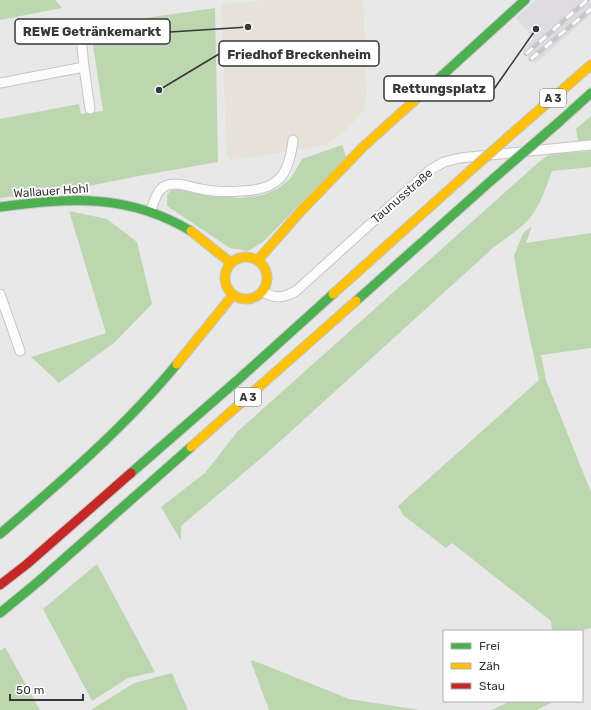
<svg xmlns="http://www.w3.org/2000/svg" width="591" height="710" viewBox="0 0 591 710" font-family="Rubik,sans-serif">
<rect width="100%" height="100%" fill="#e8e8e9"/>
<!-- commercial -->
<path fill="#e7e2d7" d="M265,0H363L367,94L363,111L346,130L324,146L231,160L226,154L222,5L224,4Z"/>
<!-- built -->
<path fill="#dddae0" d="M536,0H591V14L535,64L522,50L534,39L516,18Z"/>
<!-- green -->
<path fill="#bcd6b0" d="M0,0H55L62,8L0,20Z
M215,8L218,162L144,175L84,187L0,198V119L79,104L81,114L103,111L90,26Z
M591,116V140L578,141L576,129Z
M342,145L346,157L263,242L248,251L230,248L167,206V195L171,190L178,189L200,194L240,198L263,195L279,188L291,178L302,159Z
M591,151V167L552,171C547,185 542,199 535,211C527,225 506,238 493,248L266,454L181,526V541L161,507L205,473L237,432L540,161L550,154Z
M69,211L107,219L137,242L152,304L114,343L59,383L31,357L106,333Z
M532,226L526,243L591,233V348L541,355L546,380L591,492V628L578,631H552L551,621L452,543L446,548L403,515L398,506L539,380L521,297L514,256L523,233Z
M97,564L155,672L128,678L92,701L43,609Z
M5,647L40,710H0V651Z
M252,660L349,699L420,710H269L251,662Z
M172,673L188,710H91L134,683Z
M510,701H555L537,710H492Z"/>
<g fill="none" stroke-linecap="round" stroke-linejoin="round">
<defs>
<path id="street" d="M84,67L90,109
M0,83L84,67L80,26
M150,212C154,203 156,191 165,186C176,181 190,187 201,189C214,192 228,192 241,191C278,190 289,176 293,140
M263,292C275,299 284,298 296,291L430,170L444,162L460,158L591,145
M0,294L20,351"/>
<path id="fast" d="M425,91L525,0
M559,122L591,93
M0,207C71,198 127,193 191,231
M356,301L493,179
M131,473L240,378L333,294
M0,534C62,481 125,427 177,364
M0,613L39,581L191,447"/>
<path id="slow" d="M515,131L591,65
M191,231L231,263
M225 278a21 21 0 1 1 42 0a21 21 0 1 1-42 0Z
M258,260L301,211L363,147L425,91
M333,294L462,178
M177,364L233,295
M191,447L356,301"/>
<path id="jam" d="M0,585L27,564L131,473"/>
</defs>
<!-- street casing -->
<use href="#street" stroke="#c5c5c6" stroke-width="11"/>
<!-- fast casing -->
<use href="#fast" stroke="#c5c5c6" stroke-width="11"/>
<!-- slow casing -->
<use href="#slow" stroke="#c5c5c6" stroke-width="11"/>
<!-- jam casing -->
<use href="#jam" stroke="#c5c5c6" stroke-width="11"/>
<!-- street -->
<use href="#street" stroke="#fcfcfc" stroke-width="9"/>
<!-- fast -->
<use href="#fast" stroke="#4caf50" stroke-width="9"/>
<!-- slow -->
<use href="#slow" stroke="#ffc107" stroke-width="9"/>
<!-- jam -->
<use href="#jam" stroke="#c62828" stroke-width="9"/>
<defs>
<path id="rail" d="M526,54L587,0
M531,59L591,9"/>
</defs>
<!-- rail casing -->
<use href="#rail" stroke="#c7c7c8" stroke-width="4.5"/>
<!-- rail -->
<use href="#rail" stroke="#fff" stroke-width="3" stroke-dasharray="9" stroke-linecap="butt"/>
<defs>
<path id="fast-bridge" d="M493,179L559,122"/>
<path id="slow-bridge" d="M462,178L515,131"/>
</defs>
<!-- fast-bridge casing -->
<use href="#fast-bridge" stroke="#c5c5c6" stroke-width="11" stroke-linecap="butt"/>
<!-- slow-bridge casing -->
<use href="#slow-bridge" stroke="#c5c5c6" stroke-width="11" stroke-linecap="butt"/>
<!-- fast-bridge -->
<use href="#fast-bridge" stroke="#4caf50" stroke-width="9"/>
<!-- slow-bridge -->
<use href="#slow-bridge" stroke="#ffc107" stroke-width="9"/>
</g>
<g text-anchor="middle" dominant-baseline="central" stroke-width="3.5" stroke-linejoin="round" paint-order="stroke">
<!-- shield labels -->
<g fill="#fff" stroke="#737374" stroke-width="1">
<rect x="540" y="89" width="26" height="18" rx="3"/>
<rect x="235" y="388" width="26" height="18" rx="3"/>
</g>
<g font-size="11" font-weight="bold" fill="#373738">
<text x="553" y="98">A 3</text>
<text x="248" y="397">A 3</text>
</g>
<!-- street labels -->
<g font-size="12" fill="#373738" stroke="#fff">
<text transform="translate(51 191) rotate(-4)">Wallauer Hohl</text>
<text transform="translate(402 196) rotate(-41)">Taunusstraße</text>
</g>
</g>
<!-- callouts -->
<path fill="none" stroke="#373738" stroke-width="1.5" d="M248 27L170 32M159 90L219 54M536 29L494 89"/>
<g fill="#373738" stroke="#fff" stroke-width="1.5">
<circle cx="248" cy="27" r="4"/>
<circle cx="159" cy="90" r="4"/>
<circle cx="536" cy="29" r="4"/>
</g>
<g fill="#fff" stroke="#373738" stroke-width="1.5">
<rect x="15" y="19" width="155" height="25" rx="4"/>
<rect x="219" y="41" width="160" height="25" rx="4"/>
<rect x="384" y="76" width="110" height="25" rx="4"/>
</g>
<g font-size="13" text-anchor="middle" font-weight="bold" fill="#373738">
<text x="92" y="36">REWE Getränkemarkt</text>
<text x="299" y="59">Friedhof Breckenheim</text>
<text x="439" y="93">Rettungsplatz</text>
</g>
<!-- legend -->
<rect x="443" y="630" width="140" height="72" fill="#ffffff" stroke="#afafaf"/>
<rect x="451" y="643" width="20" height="6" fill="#4caf50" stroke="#afafaf"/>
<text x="479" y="650" font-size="12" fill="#373738">Frei</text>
<rect x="451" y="663" width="20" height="6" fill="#ffc107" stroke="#afafaf"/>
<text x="479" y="670" font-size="12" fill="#373738">Zäh</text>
<rect x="451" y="683" width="20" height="6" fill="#c62828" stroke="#afafaf"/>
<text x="479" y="690" font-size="12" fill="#373738">Stau</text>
<!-- scale -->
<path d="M10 694v6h73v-6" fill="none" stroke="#373738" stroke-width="2"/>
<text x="16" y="694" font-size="12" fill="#373738" stroke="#ffffff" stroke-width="3" paint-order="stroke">50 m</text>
</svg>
